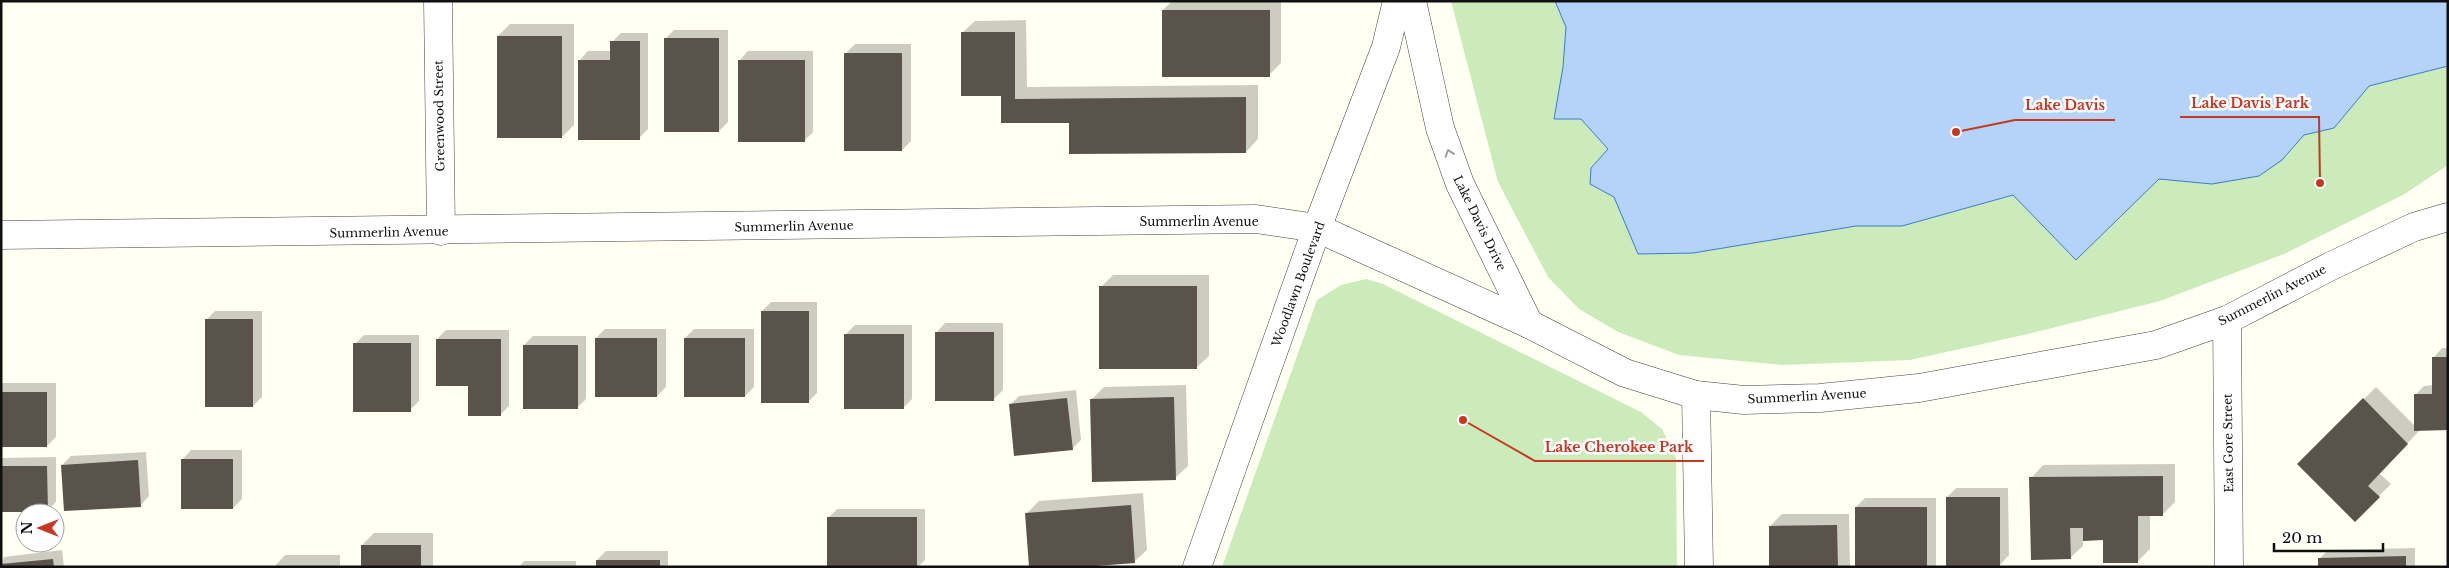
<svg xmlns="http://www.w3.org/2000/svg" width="2449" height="568" viewBox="0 0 2449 568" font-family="'Libre Baskerville',serif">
<rect width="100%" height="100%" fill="#fffff2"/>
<!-- green -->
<path fill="#cbebba" d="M1451,1H1555L1566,27L1563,67L1554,119L1581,118L1608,149L1591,168L1614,197L1639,254L1693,253L1856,226H1902L2013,195L2076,260L2159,179L2212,184L2282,160L2304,135L2334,128L2369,86L2448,66V165L2403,195L2284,254L2160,301L2028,334L1910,360L1782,365L1679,355L1618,332L1579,309L1548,277L1498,182Z
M1366,279L1383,284L1641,412L1662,429L1676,458L1677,567H1222L1317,300L1341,285Z"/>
<!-- water -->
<path fill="#b5d3f8" stroke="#3a7ad2" d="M1555,1H2448V66L2369,86L2334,128L2304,135L2282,160L2259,176L2212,184L2159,179L2076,260L2013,195L1902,226H1856L1693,253L1638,254L1614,197L1590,184L1591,168L1608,149L1581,119H1554L1563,67L1566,27Z"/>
<!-- shadow -->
<path fill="#0003" d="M1172,1H1281V63L1269,75L1163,10Z
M1026,20L1027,87L1258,85V139L1246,152L1071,121L1002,95L962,33L975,21Z
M510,24H574V125L562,137L498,36Z
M674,30H728V122L719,131L665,39Z
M621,33H648V129L639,138L579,61L588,51H612V42Z
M855,44H911V141L902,150L846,53Z
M748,51H813V132L804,141L739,61Z
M1113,275H1209V356L1196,368L1101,287Z
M771,302H817V393L808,402L762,311Z
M215,311H262V397L253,406L206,320Z
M945,323H1003V390L994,399L936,333Z
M855,325H912V399L903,408L846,334Z
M605,329H666V387L657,396L596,338Z
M694,329H754V387L745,396L685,338Z
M446,330H509V406L500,415L470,385L437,339Z
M364,335H419V401L410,410L355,344Z
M533,336H586V399L577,408L524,345Z
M2442,348H2448V429H2421L2379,473L2391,484L2355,520L2299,464L2376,387L2415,426V395L2424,386L2434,385L2433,358Z
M1,383H56V437L47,446H1Z
M1186,385L1188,466L1175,478L1092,399L1104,387Z
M1076,390L1081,440L1072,449L1010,405L1019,396Z
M191,450H242V499L233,508L182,460Z
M146,452L149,496L140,506L62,465L71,456Z
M56,457V502L47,511H1V458Z
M2175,464V502L2162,515H2150V549L2138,561L2104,539L2083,540V546L2070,558L2031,478L2043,465Z
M1956,488H2008L2009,555L2000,565L1947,497Z
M1143,493L1147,550L1134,562L1027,513L1039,501Z
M1865,498H1936V567H1856V507Z
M837,509H925V560L918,567H828V518Z
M1782,514H1849L1850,567H1770V526Z
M374,533H433V567H362V545Z
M2415,548V567H2320L2319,559L2328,550Z
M62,550L64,567H1L4,557Z
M606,551H668V567H597V560Z
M285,555H340V567H274Z
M524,561H576V567H519Z
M440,566H498V567H440Z"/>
<!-- building -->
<path fill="#59534b" d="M1162,10H1270V77H1162Z
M961,32H1015V99L1246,97V153L1069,154V123H1001V96H961Z
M497,36H562V138H497Z
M664,38H719V132H664Z
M610,41H640V140H578V60H610Z
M844,53H902V151H844Z
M738,60H805V142H738Z
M1099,286H1197V369H1099Z
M761,311H809V403H761Z
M205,319H253V407H205Z
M935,332H994V401H935Z
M844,334H904V409H844Z
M595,338H657V397H595Z
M684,338H745V397H684Z
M436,339H501V416H468V386H436Z
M353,343H411V412H353Z
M523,345H578V409H523Z
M2432,357H2448V430L2414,431V394H2432Z
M1,392H47V447H1Z
M1174,397L1176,480L1092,482L1090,399Z
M1067,398L1073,450L1014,456L1009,404Z
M2363,398L2408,444L2368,486L2380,497L2355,522L2297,464Z
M181,459H233V509H181Z
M138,460L141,507L64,511L61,465Z
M1,466H47L48,512H1Z
M2163,476V516H2138V563H2103V540L2083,541V528H2070L2071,559L2031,560L2029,477Z
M1946,497H2000V566H1946Z
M1131,505L1135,563L1083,567H1029L1025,513Z
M1855,507H1927V567H1855Z
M827,517H917V567H827Z
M1837,525L1838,567H1769V526Z
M361,545H421V567H361Z
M2406,556V567H2318V558Z
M53,559L54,567H1V564Z
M596,560H660V567H596Z"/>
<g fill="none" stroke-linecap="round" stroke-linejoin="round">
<defs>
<path id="minor" d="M438,1L441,231
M1412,1L1440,128L1460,184L1529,324
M2227,320L2229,567
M1696,395L1699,567
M1197,567L1317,228L1386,47L1397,1"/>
<path id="tertiary" d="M1,235L1256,219L1317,228L1529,324L1625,373L1696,395L1744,400L1820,398L1919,388L2156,345L2227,320L2331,266L2414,227L2448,217"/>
</defs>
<!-- minor casing -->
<use href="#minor" stroke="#434343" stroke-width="29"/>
<!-- tertiary casing -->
<use href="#tertiary" stroke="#434343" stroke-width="29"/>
<!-- minor -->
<use href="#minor" stroke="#fff" stroke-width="28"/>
<!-- tertiary -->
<use href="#tertiary" stroke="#fff" stroke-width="28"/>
</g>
<!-- one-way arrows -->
<defs><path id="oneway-chevron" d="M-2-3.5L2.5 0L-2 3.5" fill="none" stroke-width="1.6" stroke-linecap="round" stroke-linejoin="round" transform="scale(1.25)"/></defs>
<use stroke="#9f9f9f" href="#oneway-chevron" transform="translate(1449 153) rotate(-109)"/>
<g text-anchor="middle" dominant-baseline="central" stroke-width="5" stroke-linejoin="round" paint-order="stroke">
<!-- street labels -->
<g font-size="12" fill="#101010" stroke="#fff">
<text transform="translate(439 116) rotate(-91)">Greenwood Street</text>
<text x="1199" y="221">Summerlin Avenue</text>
<text transform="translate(1480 223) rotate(64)">Lake Davis Drive</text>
<text transform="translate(794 226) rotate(-1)">Summerlin Avenue</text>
<text transform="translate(389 232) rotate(-1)">Summerlin Avenue</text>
<text transform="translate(1298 284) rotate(-70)">Woodlawn Boulevard</text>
<text transform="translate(2272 295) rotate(-27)">Summerlin Avenue</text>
<text transform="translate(1807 396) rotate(-3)">Summerlin Avenue</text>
<text transform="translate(2228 443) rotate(-91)">East Gore Street</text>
</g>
</g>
<!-- callouts -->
<path fill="none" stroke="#c53822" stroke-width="2" d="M2320 183L2319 117H2180M1956 132L2015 120H2115M1463 420L1535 461H1704"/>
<g fill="#c53822" stroke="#fff" stroke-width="2">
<circle cx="2320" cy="183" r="5"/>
<circle cx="1956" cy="132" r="5"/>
<circle cx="1463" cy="420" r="5"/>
</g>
<g font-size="14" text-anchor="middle" font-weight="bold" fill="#c53822" stroke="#fff" stroke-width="5" stroke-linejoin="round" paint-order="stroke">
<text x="2250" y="108">Lake Davis Park</text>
<text x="2065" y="110">Lake Davis</text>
<text x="1619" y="452">Lake Cherokee Park</text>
</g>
<!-- border -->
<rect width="2449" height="568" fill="none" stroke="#101010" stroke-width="5"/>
<!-- north arrow -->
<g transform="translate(40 528) rotate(270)"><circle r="24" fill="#ffffff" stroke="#9f9f9f"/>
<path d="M0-4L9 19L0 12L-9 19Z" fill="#c53822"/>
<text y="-8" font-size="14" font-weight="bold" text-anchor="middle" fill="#101010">N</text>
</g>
<!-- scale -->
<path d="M2274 543v8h109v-8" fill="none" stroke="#101010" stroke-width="2.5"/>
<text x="2282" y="543" font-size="15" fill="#101010" stroke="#ffffff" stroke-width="4" paint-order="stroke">20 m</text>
</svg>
